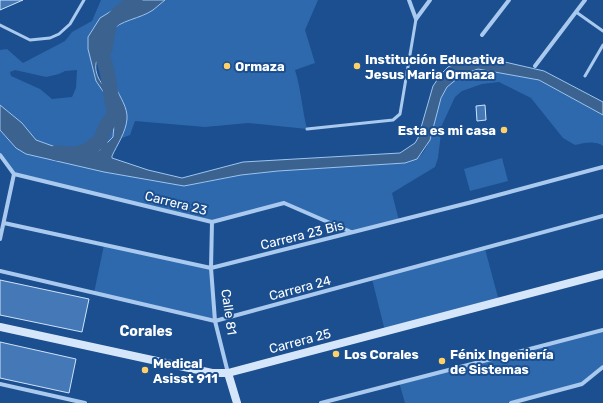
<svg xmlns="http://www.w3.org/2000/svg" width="603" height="403" viewBox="0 0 603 403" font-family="Rubik,sans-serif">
<rect width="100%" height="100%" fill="#1b4f8f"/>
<!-- green -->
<path fill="#2e69ad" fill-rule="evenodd" d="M101,0H137L131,3L88,49L96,81L113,106L115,114L114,137L100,150L86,155L75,154L36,140L22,123L0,105V50L7,49L23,63L65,41L72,32L92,21ZM15,70L46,77L59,74L65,71L77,70L76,88L72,97L52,99L40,89L11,76L10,72Z
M165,0H318L305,30L315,63L295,70C301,89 302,109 307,129L248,123L205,127L135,121L130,135L122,138C123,131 127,123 127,117C124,96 93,52 109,32C120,20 140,19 153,10C157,7 161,3 165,0Z
M478,69L539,80L603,115V146C595,140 584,143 575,145L563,138L531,98L499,82L482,84L462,91L455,97L442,125L438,158L435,167L392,193L399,221L352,233L284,203L212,222L14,174L0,155V130L16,148L202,183L241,175L278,171L405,163C408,162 413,161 416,159C435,149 434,104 447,87C454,76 467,72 478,69Z
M502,158L508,181L470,191L464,169Z
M104,245L211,268L215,321L94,293Z
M485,249L499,301L385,331L372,279Z
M603,330V367L582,384L511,403H405L399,382Z"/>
<!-- water -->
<path fill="#3c6290" stroke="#9cc4f0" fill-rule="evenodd" d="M137,0H165C161,3 157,7 153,10C140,19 120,20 110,32C98,45 110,74 116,88C120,97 128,108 127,119C126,132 117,145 112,156V158L148,170L182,178L243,162L400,153L415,143L418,138L433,86L442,73L448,67L461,61L483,57L544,71L603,102V115L539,80L478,69L463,74L447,87L441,98L430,140L417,159L405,163L278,171L241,175L184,186L104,172L26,154L16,148L0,130V105L22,123L36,140L75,154L86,155L100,150L113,137L115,114L113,106L96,81L88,49V37L100,18L113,10ZM101,54C108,61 109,81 108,90C98,82 90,65 101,54Z"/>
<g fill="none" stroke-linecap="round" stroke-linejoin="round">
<!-- river -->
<path stroke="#3c6290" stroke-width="15" d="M56,153L75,154L86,151L100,141L106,126L115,114C109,95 110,70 101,54L105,49L109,24L119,13L135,0"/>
</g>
<!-- building -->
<path fill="#4478b7" stroke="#cfe3fa" d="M0,0H23L0,10Z
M485,105L486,120L477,121L476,106Z
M0,280L89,299L82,332L0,315Z
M0,342L76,359L69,393L0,378Z"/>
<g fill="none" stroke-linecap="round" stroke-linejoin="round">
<!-- lane -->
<path stroke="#a9c9ee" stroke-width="3" d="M576,12L603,31
M0,25L30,40L50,38L59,34L70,24L84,0
M585,76L603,45
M307,129L393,120L400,114L416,19"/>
<!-- street -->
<path stroke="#a9c9ee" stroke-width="4" d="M409,0L416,19
M416,19L430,0
M482,35L509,0
M535,66L585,0
M0,155L14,174L212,222L284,203L351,232
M212,222L211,268L215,321L228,373
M4,223L211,268L472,202L603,167
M0,239L14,174
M0,271L215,321L603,216
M0,384L85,403
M321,403L603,330
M511,403L582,384L603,367"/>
<!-- secondary -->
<path stroke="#d6e6fa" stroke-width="8" d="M0,327L212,373H228L603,274
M228,373L237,403"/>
</g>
<!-- markers -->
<g fill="#ffd166" stroke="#1b4f8f" stroke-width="1.5">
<circle cx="227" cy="66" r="4"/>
<circle cx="357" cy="66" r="4"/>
<circle cx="504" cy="130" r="4"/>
<circle cx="336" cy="354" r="4"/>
<circle cx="442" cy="361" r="4"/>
<circle cx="145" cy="370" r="4"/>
</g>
<g text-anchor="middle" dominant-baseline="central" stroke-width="4" stroke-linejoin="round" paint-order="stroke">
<!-- poi labels -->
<g font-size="13" font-weight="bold" fill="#fff" stroke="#1b4f8f" text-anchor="start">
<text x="365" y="59">Institución Educativa<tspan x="365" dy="15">Jesus Maria Ormaza</tspan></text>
<text x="235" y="66">Ormaza</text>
<text x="496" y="130" text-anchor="end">Esta es mi casa</text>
<text x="344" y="354">Los Corales</text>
<text x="450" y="354">Fénix Ingeniería<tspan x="450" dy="15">de Sistemas</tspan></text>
<text x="153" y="363">Medical<tspan x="153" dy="15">Asisst 911</tspan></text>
</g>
<!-- street labels -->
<g font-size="13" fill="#fff" stroke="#1b4f8f">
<text transform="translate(176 203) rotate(14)">Carrera 23</text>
<text transform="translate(302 235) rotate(-14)">Carrera 23 Bis</text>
<text transform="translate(300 288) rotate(-15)">Carrera 24</text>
<text transform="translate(229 312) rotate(82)">Calle 81</text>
<text transform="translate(300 341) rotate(-15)">Carrera 25</text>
</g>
<!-- neighbourhood labels -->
<g font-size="14" font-weight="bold" fill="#fff" stroke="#1b4f8f">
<text x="146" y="331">Corales</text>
</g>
</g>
</svg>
